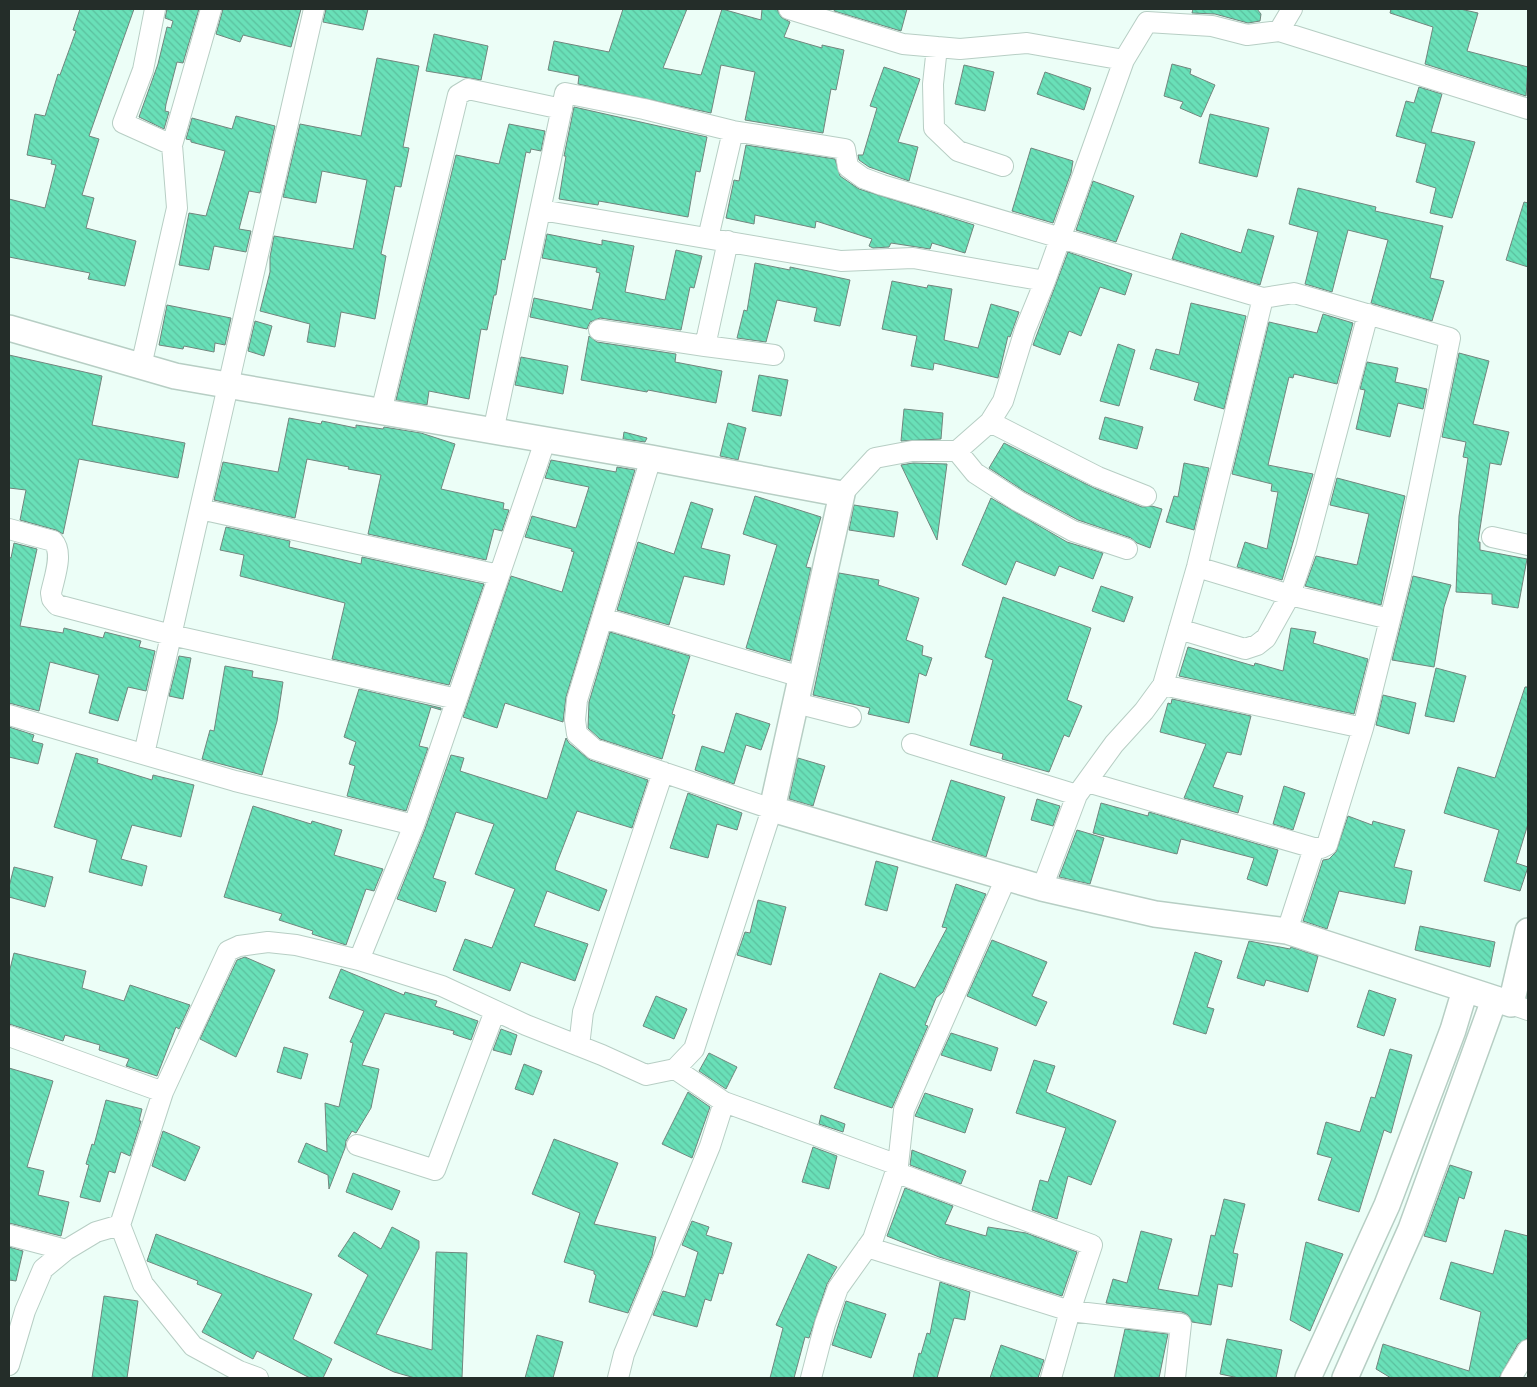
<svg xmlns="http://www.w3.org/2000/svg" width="1537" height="1387" viewBox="0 0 1537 1387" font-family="Manrope,sans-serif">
<defs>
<pattern id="building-back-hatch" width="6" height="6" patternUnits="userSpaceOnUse" patternTransform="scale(1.25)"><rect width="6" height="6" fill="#69e0b8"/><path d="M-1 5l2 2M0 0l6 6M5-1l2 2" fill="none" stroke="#5bc09e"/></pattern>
</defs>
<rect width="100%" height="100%" fill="#ecfef7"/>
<!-- building -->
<path fill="url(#building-back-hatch)" stroke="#72867e" d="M80,9H134L89,136L99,139L82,195L94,198L86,228L136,241L125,286L88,279L90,273L9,257V199L45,208L56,165L51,164L52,160L27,155L35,114L45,116L58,74L60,75L76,31L73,30Z
M167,9H199L183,63L177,62L166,104L165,111L169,112L164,129L139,117L158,64L167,27L171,28L173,21L165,18Z
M223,9H301L291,47L243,35L240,42L216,34Z
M326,9H368L363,30L323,22Z
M623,9H687L663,68L701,75L722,9L761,20L762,9H777L781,17L790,22L784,37L822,48V45L844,50L836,90L831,89L823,133L745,120L755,72L721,65L711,113L578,84L579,76L548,70L554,41L609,52Z
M835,9H907L901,31L834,11Z
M1193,9H1257L1261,14L1260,21L1248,23L1215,14L1192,13Z
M1391,9H1460L1478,13L1467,51L1528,67L1526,96L1425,64L1433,27L1390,13Z
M434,34L488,46L481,80L426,71Z
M377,58L419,66L403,147L409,148L401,187L395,186L381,254L386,256L375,319L341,312L335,347L307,342L310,324L260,311L270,272V257L274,236L353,249L367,180L322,171L316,203L283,197L300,124L361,136Z
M1172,64L1191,69L1190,74L1215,85L1201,117L1180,108L1183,102L1164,96Z
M964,65L994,72L985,111L955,104Z
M884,67L920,79L898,142L918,147L909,181L869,167L859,160L858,155H863L877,108L870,106Z
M1045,72L1091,88L1084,110L1037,94Z
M1419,87L1442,94L1431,132L1475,142L1452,218L1430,213L1436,188L1416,182L1426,144L1396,136L1406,101L1414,103Z
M574,107L707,137L700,172L696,171L688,217L599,201L598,205L559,199L566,156H564Z
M1210,114L1269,128L1257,177L1199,163Z
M236,116L275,126L260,193L249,191L239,229L251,231L246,252L214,246L209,270L179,265L189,213L206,216L225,151L191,142V140L186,139L192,118L232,129Z
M509,124L545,131L541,151L531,149L530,153L526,152L505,260L502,259L496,295H494L487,330L481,329L469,399L429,391L427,405L396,400L456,155L499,164Z
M746,145L835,159L840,176L859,189L974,225L965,253L932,243L930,249L891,243L889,247L873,248L869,246L872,239L816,221L815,228L755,215L754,224L726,218L734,180L739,181Z
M1031,148L1073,161L1071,173L1053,223L1012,211Z
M1093,181L1134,196L1116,242L1076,230Z
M1298,188L1376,207L1375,211L1443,226L1430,278L1444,281L1432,321L1371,303L1388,240L1348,230L1332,292L1305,284L1318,232L1289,224Z
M1524,202L1528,203V267L1506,260Z
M1248,229L1274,236L1260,285L1172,259L1181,233L1241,253Z
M547,234L602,245V240L634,246L625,292L665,300L676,250L702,256L694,288L690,287L681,330L600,318L590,322L587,329L530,317L534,298L592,310L600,273L596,272L597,268L542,258Z
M1068,252L1132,274L1125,295L1100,287L1081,336L1069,331L1060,355L1033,345Z
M755,263L790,270V267L850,280L840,326L814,321L817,308L777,300L766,342L737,338L744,310L747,311Z
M892,281L927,288L928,285L952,289L944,340L978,348L991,304L1019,312L1010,337L1008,336L998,378L934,363L933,370L911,366L917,336L882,329Z
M1191,303L1246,316L1224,409L1194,400L1199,383L1150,369L1156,349L1179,355Z
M167,305L231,318L225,345L215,343L214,352L184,346L183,349L159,345Z
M1323,314L1353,323L1337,384L1294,374L1293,378L1289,377L1268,465L1313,474L1282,580L1237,567L1245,542L1267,549L1278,492L1271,491L1272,484L1232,474L1269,322L1317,333Z
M255,321L272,326L264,356L248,351Z
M589,336L597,342L676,354L675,362L722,371L716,403L648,390L647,392L581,380Z
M1118,344L1135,350L1119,406L1100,401Z
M1459,353L1489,361L1473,424L1509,432L1501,465L1490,463L1478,542H1480V550L1527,559L1518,608L1492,604V594L1456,592L1459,516L1468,458L1463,457L1466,442L1442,437Z
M9,355L102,376L92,425L185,443L178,478L79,459L63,534L56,530L20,520L26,490L9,488Z
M521,357L568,366L563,394L515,385Z
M1367,362L1398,368L1395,382L1427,389L1423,409L1398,403L1390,437L1356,429L1365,390L1360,389Z
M759,375L788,380L781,416L752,411Z
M904,409L943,413L941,439L901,441Z
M1105,417L1143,427L1137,449L1099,439Z
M289,418L321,424L322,421L356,428V425L383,429L384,427L421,433L455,444L441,489L504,503L503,509L509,510L502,531L494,529L486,560L368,534L381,475L348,469L349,467L307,459L295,518L214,500L223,462L278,472Z
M728,423L746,428L738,460L720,456Z
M624,432L647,438L645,442L623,439Z
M1004,443L1094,488L1142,507L1152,506L1162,509L1150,548L1137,543L1131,538L1078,520L1024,491L989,468Z
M551,460L616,472L617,467L635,470L566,697L563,722L505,703L497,728L463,717L511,576L562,592L574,552L571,551L572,549L525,537L532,516L576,528L589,487L545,478Z
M913,463L947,464L937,540L901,465Z
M1184,463L1209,468L1194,530L1166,522L1174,496L1178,497Z
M1337,478L1405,496L1381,605L1305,586L1316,556L1357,565L1369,514L1330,505Z
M755,496L821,517L806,567L811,568L790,661L746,648L777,545L743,534Z
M991,498L1067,542L1103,553L1093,579L1059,566L1055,576L1016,561L1006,585L962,565Z
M691,502L713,509L701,548L730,555L724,585L684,576L669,625L617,610L638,542L674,554Z
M854,505L898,512L894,537L849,530Z
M226,527L290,541L289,547L361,564L362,557L484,584L449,685L332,659L345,603L240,576L244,555L220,550Z
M14,543L37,549L20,626L63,633L64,628L103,638L105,632L141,641L139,647L155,651L146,691L128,687L118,721L89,713L99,675L50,662L39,711L9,703V557L11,558Z
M839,573L879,580L878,585L919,598L906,640L923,646L922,655L932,658L926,676L919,673L909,723L868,714L870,708L813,695Z
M1413,576L1451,585L1444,607L1434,667L1392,660Z
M1101,586L1133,597L1124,622L1092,611Z
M1003,597L1091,628L1067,700L1082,706L1069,737L1064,735L1049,772L1002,759L1003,754L970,745L993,660L985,657Z
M1291,628L1316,632L1313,643L1368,659L1354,714L1179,676L1188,647L1254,666L1255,663L1283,671Z
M610,632L690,656L672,714L675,715L662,759L600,739L588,728L589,702Z
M179,656L191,658L183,699L169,696Z
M225,666L253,671L252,677L283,682L277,721L262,775L202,759L210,730L214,731Z
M1436,668L1466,676L1454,722L1425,716Z
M1525,687H1528V824L1516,863L1528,867L1520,891L1484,881L1499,830L1444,813L1458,767L1495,778Z
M359,689L441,708V710L431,707L419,746L428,748L406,811L347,796L355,766L349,764L356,742L344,737Z
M1383,695L1416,703L1409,734L1376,725Z
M1172,699L1251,716L1241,755L1227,752L1213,787L1243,796L1238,813L1184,798L1206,744L1160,732L1168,703L1171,704Z
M736,713L770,724L761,750L746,745L734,784L695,770L702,746L724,753Z
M9,727L34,735L32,741L43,744L38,764L9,757Z
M566,738L569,743L590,760L648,780L632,828L577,811L556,865L555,870L607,890L599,911L547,891L534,926L588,944L575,981L521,962L510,991L453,970L465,939L492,948L515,889L475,874L494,824L456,812L433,878L446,882L436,912L397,899L425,829L451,755L464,758L460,771L547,799Z
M76,753L98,759L97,763L152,780L153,775L194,785L181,837L132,825L121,859L147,866L142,886L89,872L97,840L54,827Z
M798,758L825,766L813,806L789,799Z
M951,780L1005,797L986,857L932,840Z
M1284,786L1305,793L1293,830L1273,824Z
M688,793L742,813L737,830L717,824L708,858L670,848Z
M1037,799L1060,806L1053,826L1031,820Z
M1101,803L1148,816L1149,812L1278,850L1267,886L1247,879L1254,858L1181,839L1177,854L1093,833Z
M253,806L311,824L312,821L342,830L334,855L383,869L374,891L366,889L346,945L312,934L313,931L279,920L282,914L224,897Z
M1348,816L1372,825L1373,821L1405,830L1394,867L1412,871L1405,904L1339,891L1327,929L1303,921L1323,860L1329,859L1336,852Z
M1077,830L1104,838L1090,884L1059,877Z
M876,861L898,867L887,911L865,905Z
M14,867L53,877L45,907L9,897V887Z
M956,884L986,894L943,992L936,998L925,1025L928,1026L892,1108L834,1088L880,973L915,988L947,928L942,927Z
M758,900L786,907L771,965L737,955L745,932L750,933Z
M1420,926L1495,942L1490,967L1415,950Z
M992,940L1047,962L1032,996L1047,1002L1036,1026L967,996Z
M1249,941L1290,949L1291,947L1318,956L1308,992L1266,980L1264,986L1237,978Z
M1195,952L1222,961L1207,1007L1214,1009L1206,1034L1173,1024Z
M14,953L86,971L82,988L124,1001L130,985L190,1005L179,1029L176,1027L157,1076L126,1066L129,1059L99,1050L100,1045L65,1035L63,1041L9,1024V973Z
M245,957L275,970L236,1057L200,1039L237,960Z
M341,969L404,995L405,992L437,1001L435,1006L478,1021L471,1040L453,1034L454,1031L385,1013L362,1065L379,1069L371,1108L356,1133L352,1131L346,1141L345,1148L329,1189L328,1175L298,1162L306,1143L327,1152L325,1103L339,1107L353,1043L350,1042L364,1011L329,998Z
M1369,990L1396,999L1384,1036L1357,1027Z
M656,996L687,1009L674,1039L643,1026Z
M501,1029L517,1035L511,1055L493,1050Z
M951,1033L998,1048L991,1071L941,1055Z
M284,1047L308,1054L301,1079L277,1072Z
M1390,1049L1412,1055L1391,1133L1384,1130L1359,1212L1318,1200L1332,1158L1317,1154L1326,1122L1360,1132L1371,1097L1375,1098Z
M709,1053L737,1067L726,1089L699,1071Z
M1034,1060L1055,1066L1046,1092L1116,1121L1091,1185L1068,1176L1057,1219L1032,1210L1040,1180L1048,1182L1066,1128L1016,1113Z
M524,1064L542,1071L533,1095L515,1089Z
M9,1068L53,1081L27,1167L44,1171L38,1195L69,1202L61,1236L9,1223Z
M688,1092L710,1107L692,1158L662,1144Z
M925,1093L973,1109L965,1133L915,1116Z
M106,1100L142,1109L139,1121H141L130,1156L121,1152L115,1173L109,1171L100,1202L80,1197L89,1165L86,1164L92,1144L94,1145Z
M821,1115L845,1124L843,1132L819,1124Z
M163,1131L200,1147L185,1181L152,1166Z
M554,1139L618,1163L594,1224L656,1237L652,1256L628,1313L589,1302L596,1275L594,1274V1271L564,1262L580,1213L532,1194Z
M813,1147L837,1156L829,1189L802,1182Z
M912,1150L966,1171L961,1184L910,1165Z
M1450,1165L1472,1172L1464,1199L1459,1197L1446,1242L1424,1236Z
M353,1173L400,1191L392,1210L346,1192Z
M905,1188L953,1206L945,1224L986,1236L988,1227L1026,1233L1077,1252L1062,1296L939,1257L887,1236Z
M1224,1199L1245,1204L1233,1253L1238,1254L1232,1287L1218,1284L1211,1325L1192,1322L1188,1315L1182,1312L1106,1303L1113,1279L1127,1283L1141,1231L1172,1239L1158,1289L1198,1296L1211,1235L1215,1236Z
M692,1221L709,1227L706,1235L732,1243L723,1274L719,1273L711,1301L705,1299L697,1327L653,1315L663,1291L685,1297L698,1252L682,1245Z
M392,1227L419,1241V1248L376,1334L432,1350L436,1252L467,1253L462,1378H415L394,1372L334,1343L368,1275L338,1256L354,1232L381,1249Z
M1505,1230L1528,1236V1338L1518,1344L1499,1378H1391L1376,1369L1383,1344L1469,1371L1481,1312L1440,1299L1451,1262L1493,1274Z
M156,1234L312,1294L293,1339L332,1359L323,1378H310L257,1351L253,1359L202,1332L222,1294L197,1284L198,1281L147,1261Z
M1306,1242L1343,1254L1310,1331L1290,1320Z
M9,1247L23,1251L16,1281L9,1280Z
M808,1254L837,1267L827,1284L809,1338L805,1337L794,1378H770L783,1328L776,1325Z
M940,1282L970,1292L965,1320L954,1318L937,1378H913L919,1353L921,1354L927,1333L930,1334Z
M104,1296L138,1301L127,1378H92Z
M846,1301L886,1314L871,1358L832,1345Z
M1125,1329L1168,1334L1159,1378H1114Z
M537,1335L563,1342L553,1378H525Z
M1227,1339L1282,1350L1276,1378H1239L1220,1374Z
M1001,1345L1044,1360L1038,1378H990Z"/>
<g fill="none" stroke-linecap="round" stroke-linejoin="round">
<defs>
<path id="minor" d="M789,9L903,44L960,49L1027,43L1124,60
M1279,31L1528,109
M937,47L933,84L934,128L958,151L1003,166
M172,145L211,9
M541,210L841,261L913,258L1045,281
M708,238L733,131
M728,241L705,346L774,355
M599,330L705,346
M141,366L177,208L172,145L123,123L143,70L155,9
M381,412L458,95L468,89L562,109
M990,422L1098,477L1146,496
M493,432L565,93L644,109L733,131L845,149L848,167L863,178L882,185L1263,298
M957,451L975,473L1018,501L1073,531L1127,549
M842,494L875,458L912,451H957L990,422L1003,401L1025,330L1045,281L1124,60L1147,22L1212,26L1247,35L1279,31L1292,9
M200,509L499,575
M9,529L53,541C64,553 54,578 51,593L52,599L57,605L171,635L457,699
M1492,537L1528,545
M1197,567L1290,595L1390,619
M603,618L801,677
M1179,629L1245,649L1257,645L1266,638L1290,595L1306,548L1368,314
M796,703L851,717
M9,715L235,781L414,825L545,441
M912,744L1077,795
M144,754L314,9
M1087,782L1314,848H1321L1327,845L1363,728L1163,685L1197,567L1263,298L1294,293L1450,338L1403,567L1363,728
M1042,888L1077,795L1114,744L1144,711L1163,685
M1287,931L1314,848
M359,960L414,825
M1511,1004L1528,1010
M9,1036L163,1092
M579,1046L583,1012L663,772
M675,1069L724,1102L898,1165
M357,1145L435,1170L495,1011
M895,1172L1092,1245L1070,1311L1051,1378
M120,1225L143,1284L193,1346L239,1371L258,1378
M9,1235L66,1250
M867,1247L1070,1311L1181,1324L1175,1378
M9,1365L25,1311L43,1269L66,1250L96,1232L120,1225L163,1092L228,951L239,946L268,942L296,945L359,960L442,986L526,1025L602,1055L646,1075L675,1069L694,1049L772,809L594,749L577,734L575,720L577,700L651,458
M618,1378L624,1354L710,1146L724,1102
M811,1378L825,1324L838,1288L873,1239L898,1165L904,1110L1006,878
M1511,1378L1528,1350"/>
<path id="tertiary" d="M9,328L175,376L651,458L842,494L772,809L1042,888L1155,914L1287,931L1511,1004L1528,931
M1308,1378L1387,1205L1453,1030L1465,990
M1345,1378L1411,1229L1494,1000"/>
</defs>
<!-- minor casing -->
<use href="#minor" stroke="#b7cec4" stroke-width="22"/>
<!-- tertiary casing -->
<use href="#tertiary" stroke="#b7cec4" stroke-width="28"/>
<!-- minor -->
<use href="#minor" stroke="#fff" stroke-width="20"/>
<!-- tertiary -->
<use href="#tertiary" stroke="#fff" stroke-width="25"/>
</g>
<!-- border -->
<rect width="1537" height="1387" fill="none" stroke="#242d29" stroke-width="20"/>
</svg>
